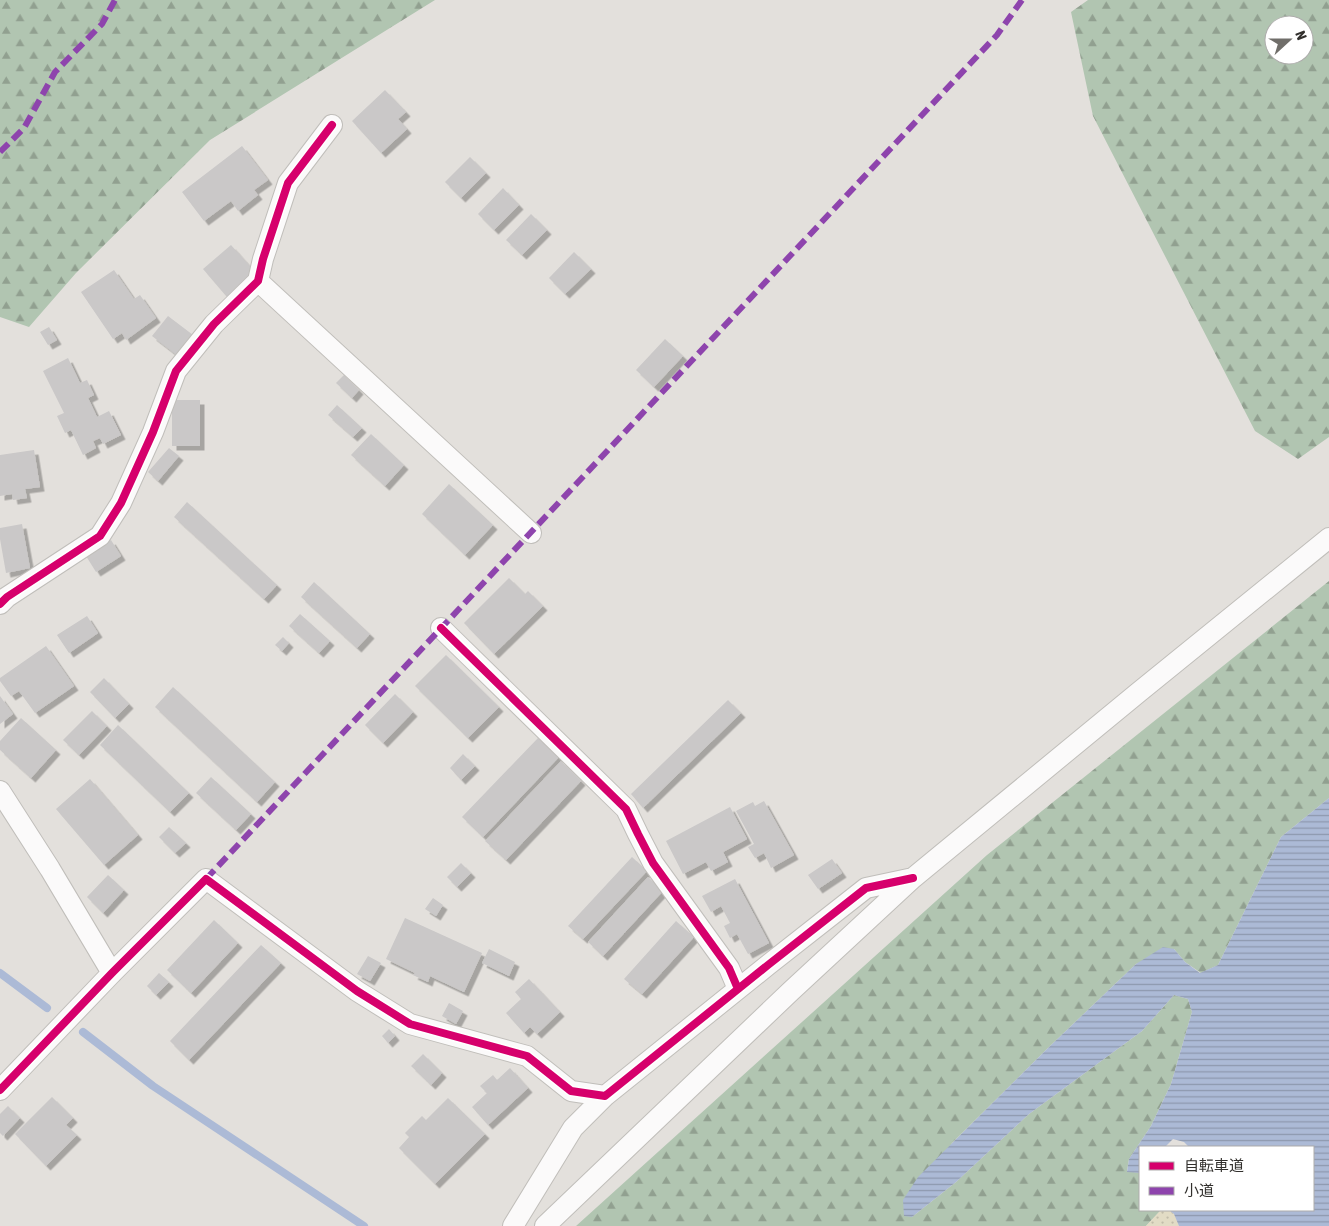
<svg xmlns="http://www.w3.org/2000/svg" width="1329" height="1226" viewBox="0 0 1329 1226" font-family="'Asap Condensed','Noto Sans JP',sans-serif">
<defs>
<pattern id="forest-firs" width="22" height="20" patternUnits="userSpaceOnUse" patternTransform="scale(1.25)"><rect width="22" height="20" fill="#b1c5b1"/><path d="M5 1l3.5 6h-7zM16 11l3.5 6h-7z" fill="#91a090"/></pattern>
<pattern id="sand-dots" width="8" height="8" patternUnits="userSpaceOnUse" patternTransform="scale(1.25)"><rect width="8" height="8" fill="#e2dcc5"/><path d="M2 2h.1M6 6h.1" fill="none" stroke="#c2bdaa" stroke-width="1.8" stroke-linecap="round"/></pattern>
<pattern id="water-rules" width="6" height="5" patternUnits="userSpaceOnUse" patternTransform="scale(1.25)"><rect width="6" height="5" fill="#acbad6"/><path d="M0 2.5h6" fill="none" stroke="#8d98ae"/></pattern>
<filter id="shadow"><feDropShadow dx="4.5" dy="4.5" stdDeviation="0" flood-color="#0004"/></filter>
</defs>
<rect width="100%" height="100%" fill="#e3e0dc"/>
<!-- forest -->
<path fill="url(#forest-firs)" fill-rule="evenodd" d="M0,0H435L210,140L76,273L29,327L0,317Z
M1088,0H1329V437L1298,459L1255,431L1093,116L1071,12ZM1274,25H1304V55H1274Z
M1329,581V798L1281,837L1218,965L1201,973L1185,962L1174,949L1136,964L1048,1048L952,1143L912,1217L956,1182L1029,1114L1142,1031L1174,995L1188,999L1192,1012L1171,1084L1151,1126L1129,1159L1127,1171L1140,1173V1210H1161L1146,1226H576L987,855Z"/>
<!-- sand -->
<path fill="url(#sand-dots)" d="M1161,1210C1175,1210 1175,1214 1179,1226H1146Z"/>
<!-- water -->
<path fill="url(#water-rules)" d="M1329,798V1226H1179L1174,1214L1169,1210H1313V1147H1189L1184,1142L1173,1139L1165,1147H1140V1173L1127,1172L1129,1159L1151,1126L1171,1084L1192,1012L1188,999L1174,995L1142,1031L1029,1114L956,1182L912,1217L904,1216L903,1200L918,1177L1048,1048L1136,964L1163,947L1174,949L1185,962L1200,973L1218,965L1281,837Z"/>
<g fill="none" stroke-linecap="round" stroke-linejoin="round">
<!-- stream -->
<path stroke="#acbad6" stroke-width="8" d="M0,973L47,1008
M83,1032L153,1086L364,1226"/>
</g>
<!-- building -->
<path fill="#cac8c8" filter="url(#shadow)" d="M385,90L406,112L398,119L407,129L381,153L352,121Z
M242,146L268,180L254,190L258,195L238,211L231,201L204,221L182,192Z
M470,157L486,173L461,198L445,182Z
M503,188L519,205L494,230L478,214Z
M531,214L547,230L522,255L506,240Z
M231,245L255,272L227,297L203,269Z
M574,252L591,269L565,294L549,278Z
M114,270L134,299L140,295L156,318L126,340L122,333L113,339L81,292Z
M168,316L193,335L178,356L152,336Z
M49,327L57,340L48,345L40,332Z
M665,339L683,356L654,387L636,370Z
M68,358L80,383L87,380L94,395L88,398L97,417L109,411L121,435L103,444L100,438L93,441L96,448L83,455L71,430L65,433L57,416L64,413L43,371Z
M344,375L359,390L352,398L336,383Z
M172,400H200V446H172Z
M337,405L362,428L353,437L328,415Z
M371,434L404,465L385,486L351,455Z
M169,448L179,456L158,481L148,472Z
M34,450L40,487L25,489L27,498L13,500L12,494L0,496V455Z
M449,484L493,525L465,555L422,514Z
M187,502L277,585L264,599L174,517Z
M22,524L30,568L6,573L0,539V528Z
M111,540L121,556L96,572L86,556Z
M509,578L525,594L528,591L543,606L494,654L464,623Z
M314,582L370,634L357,648L301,597Z
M300,614L330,641L319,653L289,626Z
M87,616L98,633L69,653L57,635Z
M283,637L289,643L282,651L275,645Z
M46,646L74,686L35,713L19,691L11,696L0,681V678Z
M446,655L499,707L468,738L415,686Z
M104,678L129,704L115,718L90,692Z
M173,687L275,782L257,802L155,707Z
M395,694L413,712L383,743L365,725Z
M0,696L13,714L0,724Z
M728,700L741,713L643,808L631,794Z
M92,711L107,726L79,755L63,740Z
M21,718L56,750L31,778L0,750V741Z
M118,725L189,793L170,812L100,745Z
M538,738L559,757L483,837L462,817Z
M463,754L475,766L461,780L450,768Z
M561,761L581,781L506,860L485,841Z
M211,777L251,814L236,830L196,793Z
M90,779L138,835L104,865L56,809Z
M764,801L794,855L771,868L764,853L755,858L748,847L754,844L736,811L753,802L755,806Z
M730,807L747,839L723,852L728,862L711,871L706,862L683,874L666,841Z
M169,827L186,843L175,853L159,837Z
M632,857L647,871L583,939L568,926Z
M832,859L842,873L818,889L808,875Z
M461,863L471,873L457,887L447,877Z
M108,875L124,890L103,913L87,897Z
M648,877L663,891L603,956L588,942Z
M735,879L769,943L748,954L737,934L730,938L724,926L730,923L721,906L711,912L702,896Z
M433,898L443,905L436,916L425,909Z
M405,918L482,953L464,992L430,976L428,982L413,975L415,973L386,959Z
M214,920L238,943L191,993L167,970Z
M676,921L694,937L642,994L624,979Z
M261,945L281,963L189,1060L170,1041Z
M489,949L515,962L509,976L482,963Z
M368,956L381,963L370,981L357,974Z
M159,973L169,982L156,995L147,986Z
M529,979L560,1012L537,1034L530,1027L524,1033L506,1013L521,999L515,992Z
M449,1003L463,1011L456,1024L442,1016Z
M389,1029L395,1036L388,1043L382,1036Z
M423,1054L442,1073L431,1085L411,1066Z
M510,1068L528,1088L488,1125L472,1107L487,1093L480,1086L493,1075L497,1080Z
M52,1097L73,1118L66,1125L77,1135L46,1166L15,1134Z
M448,1098L485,1134L435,1184L399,1148L409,1137L405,1133L422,1116L426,1120Z
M8,1106L20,1118L3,1136L0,1133V1114Z"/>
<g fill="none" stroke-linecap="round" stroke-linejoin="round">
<defs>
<path id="minor" d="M258,281L531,533
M0,604L7,597L100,536L121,503L153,432L176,371L214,324L258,281L263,259L288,183L332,125
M441,628L626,809L638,834L653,863L729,968L738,989
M0,791L50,869L112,973
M0,1090L112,973L206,879L357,991L410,1024L527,1056L571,1091L605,1096L768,965L866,888L913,878
M513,1226L573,1128L605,1096
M545,1226L791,991L913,878L1139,692L1329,538"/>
</defs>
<!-- minor casing -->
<use href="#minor" stroke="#c0beba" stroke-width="22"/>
<!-- minor -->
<use href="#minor" stroke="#fbfafa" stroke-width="20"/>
<!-- quiet -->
<path stroke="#8e44ad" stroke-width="6" stroke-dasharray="12 6" stroke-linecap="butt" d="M0,152L24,128L55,72L102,24L115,0
M206,879L997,35L1022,0"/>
<defs>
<path id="cycleway" d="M0,604L7,597L100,536L121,503L153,432L176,371L214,324L258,281L263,259L288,183L332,125
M441,628L626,809L638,834L653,863L729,968L738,989
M0,1090L112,973L206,879L357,991L410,1024L527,1056L571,1091L605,1096L768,965L866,888L913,878"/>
</defs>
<!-- cycleway casing -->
<use href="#cycleway" stroke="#fff" stroke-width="11"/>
<!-- cycleway -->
<use href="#cycleway" stroke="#d6006c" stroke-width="8"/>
</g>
<!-- legend -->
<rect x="1139" y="1146" width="175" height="65" fill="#ffffff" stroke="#adacab"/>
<rect x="1149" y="1162" width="25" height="8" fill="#d6006c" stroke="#adacab"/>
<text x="1184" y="1171" font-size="15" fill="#32302d">自転車道</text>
<rect x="1149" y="1187" width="25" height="8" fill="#8e44ad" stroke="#adacab"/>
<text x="1184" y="1196" font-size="15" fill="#32302d">小道</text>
<!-- north arrow -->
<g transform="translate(1289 40) rotate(69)"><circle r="24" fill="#ffffff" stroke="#adacab"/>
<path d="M0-4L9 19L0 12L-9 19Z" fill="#706e6a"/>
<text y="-8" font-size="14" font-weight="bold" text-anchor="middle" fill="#32302d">N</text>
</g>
</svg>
